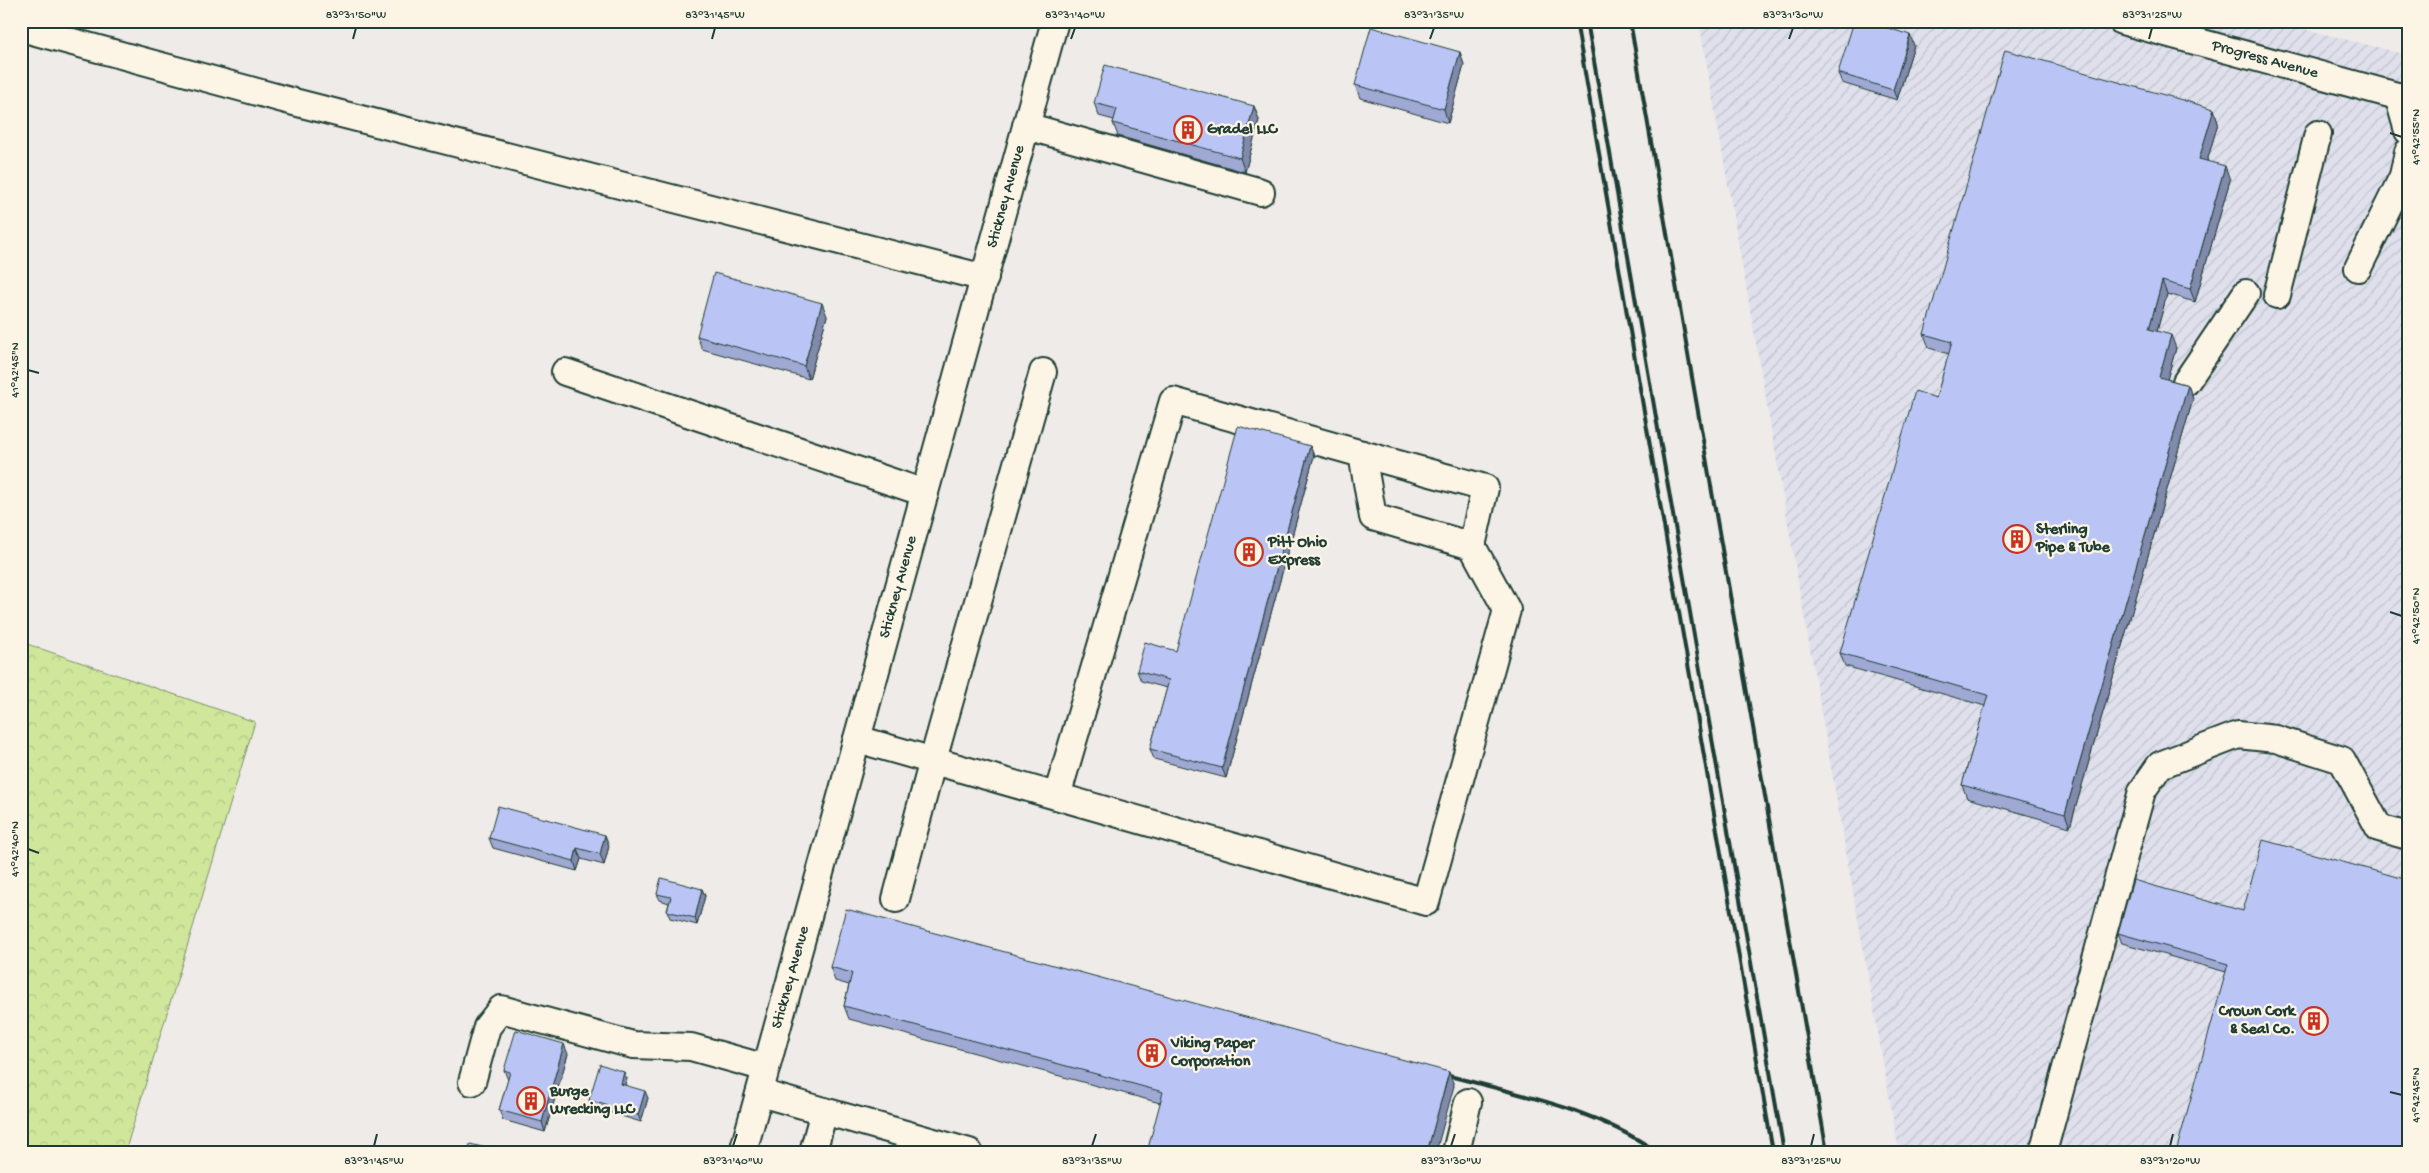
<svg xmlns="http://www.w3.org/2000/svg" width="2429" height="1173" viewBox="0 0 2429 1173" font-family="'Gochi Hand',sans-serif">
<defs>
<pattern id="industrial-furrows" width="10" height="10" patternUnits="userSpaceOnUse" patternTransform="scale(1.25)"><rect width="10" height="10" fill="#dfe0ec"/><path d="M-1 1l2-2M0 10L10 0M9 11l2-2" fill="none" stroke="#bfc1cb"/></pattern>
<pattern id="forest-crowns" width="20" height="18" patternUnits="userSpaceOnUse" patternTransform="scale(1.25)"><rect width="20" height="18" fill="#d0e69b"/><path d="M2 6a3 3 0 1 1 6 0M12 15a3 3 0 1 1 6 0" fill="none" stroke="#b2c686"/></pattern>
</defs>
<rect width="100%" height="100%" fill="#efebe8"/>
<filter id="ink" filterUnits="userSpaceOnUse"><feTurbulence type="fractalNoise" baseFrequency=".02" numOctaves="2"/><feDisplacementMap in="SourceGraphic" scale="10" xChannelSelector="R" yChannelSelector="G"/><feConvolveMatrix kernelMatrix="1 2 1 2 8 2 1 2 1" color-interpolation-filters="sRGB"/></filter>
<g filter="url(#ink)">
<!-- industrial -->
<path fill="url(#industrial-furrows)" d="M1699,21H2273L2408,55V1152H1899Z"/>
<!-- forest -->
<path fill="url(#forest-crowns)" stroke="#789268" d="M21,642L255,722L125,1152H21Z"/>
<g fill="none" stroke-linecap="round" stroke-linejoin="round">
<defs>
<g id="minor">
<path id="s1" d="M2122,21L2408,99"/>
<path d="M21,28L294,102L985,278"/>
<path d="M2398,96L2408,131"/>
<path d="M1026,126L1261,192"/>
<path d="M2358,268L2403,176L2408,152"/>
<path d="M2277,295L2318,134"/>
<path d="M565,372L925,493"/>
<path d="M2186,382L2246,293"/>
<path d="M1362,454L1485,488L1472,546"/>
<path d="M857,739L1426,902L1507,610L1472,546L1373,517L1362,454L1173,401L1057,796"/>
<path d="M896,899L933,760L1043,372"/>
<path d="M472,1082L487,1027L501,1009L633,1045L691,1047L766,1068"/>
<path d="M760,1093L969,1152"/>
<path id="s2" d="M743,1152L1055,21"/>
<path d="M813,1152L824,1111"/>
<path d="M1456,1152L1468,1102"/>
<path d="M2043,1152L2142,791L2160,765L2238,735L2276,739L2342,760L2379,828L2408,836"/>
</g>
</defs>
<!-- minor casing -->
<use href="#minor" stroke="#1f3d34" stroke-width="30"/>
<!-- minor -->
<use href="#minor" stroke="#fcf5e5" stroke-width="26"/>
<!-- rail -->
<path stroke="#1f3d34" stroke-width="4" d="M1576,21L1773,1152
M1587,21L1784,1152
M1630,21L1827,1152
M1438,1073C1512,1093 1593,1107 1657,1152"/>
</g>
<!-- wall -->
<path fill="#a0a9d4" stroke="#1f3d34" d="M1914,45L1897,100L1842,83L1838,73Z
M1460,52L1464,65L1448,123L1360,98L1355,85Z
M1094,103L1254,106L1259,120L1245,172L1118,136L1113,123L1114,120L1099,116Z
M2214,109L2218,123L2207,161L2230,180L2195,302L2167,294L2157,331L2176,348L2167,379L2188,385L2193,399L2070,827L1967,798L1962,785L1985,706L1845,666L1840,653L1936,398L1949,354L1929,348L1924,334Z
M827,316L809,379L702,349L697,336Z
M1310,446L1314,456L1226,778L1154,759L1150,749L1167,688L1141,681L1137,671L1176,651Z
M605,835L609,846L604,865L581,859L577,871L493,848L489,838Z
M702,889L705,896L697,925L670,918L667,911L669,903L660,900L657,894Z
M2243,911L2226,972L2122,943L2118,933Z
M830,967L1449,1072L1454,1086L1160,1103L849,1019L844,1006L849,985L835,981Z
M568,1054L545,1132L503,1120L499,1110L508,1080L504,1070Z
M624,1072L627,1079L625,1085L648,1098L641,1122L592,1107L589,1100Z"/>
<!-- shaded-wall -->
<path fill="#828aac" stroke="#1f3d34" d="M1910,35L1914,45L1897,100L1893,90Z
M1460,52L1464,65L1448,123L1444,109Z
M1254,106L1259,120L1245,172L1240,158Z
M2214,109L2218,123L2204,172L2199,159Z
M2225,166L2230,180L2195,302L2190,289Z
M2162,281L2167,294L2154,342L2149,329Z
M822,303L827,316L809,379L804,366Z
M2171,335L2176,348L2164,390L2159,377Z
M2188,385L2193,399L2070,827L2065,814Z
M1310,446L1314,456L1226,778L1222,768Z
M605,835L609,846L604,865L600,854Z
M577,848L581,859L577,871L574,861Z
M702,889L705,896L697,925L695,918Z
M564,1044L568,1054L545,1132L542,1122Z
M624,1072L627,1079L623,1091L621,1084Z
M1449,1072L1454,1086L1436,1152H1427Z
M645,1091L648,1098L641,1122L638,1115Z"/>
<!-- building -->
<path fill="#bac5f6" stroke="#1f3d34" d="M1854,21H1866L1910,35L1893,90L1838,73Z
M1371,27L1460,52L1444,109L1355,85Z
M2005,50L2214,109L2199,159L2225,166L2190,289L2162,281L2149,329L2171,335L2159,377L2188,385L2065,814L1962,785L1988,695L1840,653L1915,391L1936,398L1952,342L1924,334Z
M1105,65L1254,106L1240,158L1113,123L1117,109L1094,103Z
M714,273L822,303L804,366L697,336Z
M1238,426L1310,446L1222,768L1150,749L1169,680L1137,671L1145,642L1176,651Z
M498,806L605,835L600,854L577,848L574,861L489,838Z
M2263,840L2408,880V1152H2176L2228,964L2118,933L2133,880L2243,911Z
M661,878L702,889L695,918L667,911L671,897L657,894Z
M846,909L1449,1072L1427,1152H1147L1163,1092L844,1006L852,973L830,967Z
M516,1030L564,1044L542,1122L499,1110L510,1072L504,1070Z
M600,1064L624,1072L621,1084L645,1091L638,1115L589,1100Z
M470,1144L503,1152H468Z"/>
</g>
<!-- ticks -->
<path fill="none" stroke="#1f3d34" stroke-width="2" d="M353,39L356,28M712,39L715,28M1071,39L1075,28M1430,39L1434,28M1789,39L1793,28M2149,39L2152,28M2390,133L2402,137M28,370L39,373M2390,612L2402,616M28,849L39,853M2390,1092L2402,1095M374,1146L377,1134M733,1146L737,1134M1092,1146L1096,1134M1451,1146L1455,1134M1811,1146L1814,1134M2170,1146L2173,1134"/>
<!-- icons -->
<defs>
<symbol id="building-ring" viewBox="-11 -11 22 22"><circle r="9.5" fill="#fcf5e5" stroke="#c8321e" stroke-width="1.5"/><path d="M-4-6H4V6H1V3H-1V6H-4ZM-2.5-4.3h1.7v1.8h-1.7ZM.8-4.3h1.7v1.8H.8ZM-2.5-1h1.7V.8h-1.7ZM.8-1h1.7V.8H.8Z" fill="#c8321e"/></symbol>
</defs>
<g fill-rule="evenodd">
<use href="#building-ring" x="1172" y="114" width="32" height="32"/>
<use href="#building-ring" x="2001" y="523" width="32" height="32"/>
<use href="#building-ring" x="1233" y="536" width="32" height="32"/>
<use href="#building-ring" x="2298" y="1005" width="32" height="32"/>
<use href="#building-ring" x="1136" y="1037" width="32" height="32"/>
<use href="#building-ring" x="515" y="1085" width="32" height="32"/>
</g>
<g text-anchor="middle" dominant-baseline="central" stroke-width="4.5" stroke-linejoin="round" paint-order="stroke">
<!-- street labels -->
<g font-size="16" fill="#1f3d34" stroke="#fcf5e5">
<text stroke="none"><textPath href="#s1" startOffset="148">Progress Avenue</textPath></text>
<text stroke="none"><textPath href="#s2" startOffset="991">Stickney Avenue</textPath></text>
<text stroke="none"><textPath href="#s2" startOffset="586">Stickney Avenue</textPath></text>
<text stroke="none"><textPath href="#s2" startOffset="181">Stickney Avenue</textPath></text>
</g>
<!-- poi labels -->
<g font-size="16" font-weight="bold" fill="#1f3d34" stroke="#fcf5e5" text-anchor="start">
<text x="1207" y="130">Gradel LLC</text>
<text x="2036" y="530">Sterling<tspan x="2036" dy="18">Pipe &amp; Tube</tspan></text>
<text x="1268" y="543">Pitt Ohio<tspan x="1268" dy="18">Express</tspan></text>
<text x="2295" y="1012" text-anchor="end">Crown Cork<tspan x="2295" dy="18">&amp; Seal Co.</tspan></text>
<text x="1171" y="1044">Viking Paper<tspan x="1171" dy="18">Corporation</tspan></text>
<text x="550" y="1092">Burge<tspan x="550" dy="18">Wrecking LLC</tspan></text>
</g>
</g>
<!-- margin -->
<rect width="2429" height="1173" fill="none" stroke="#fcf5e5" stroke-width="55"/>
<rect x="28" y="28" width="2374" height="1118" fill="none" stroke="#1f3d34" stroke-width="2"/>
<g font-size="12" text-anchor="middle" fill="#1f3d34">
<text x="356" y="18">83°31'50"W</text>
<text x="715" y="18">83°31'45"W</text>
<text x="1075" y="18">83°31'40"W</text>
<text x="1434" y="18">83°31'35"W</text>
<text x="1793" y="18">83°31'30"W</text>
<text x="2152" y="18">83°31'25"W</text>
<text transform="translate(2415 137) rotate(-90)" y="4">41°42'55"N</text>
<text transform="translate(14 370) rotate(-90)" y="4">41°42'45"N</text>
<text transform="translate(2415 616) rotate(-90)" y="4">41°42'50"N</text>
<text transform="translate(14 849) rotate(-90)" y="4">41°42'40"N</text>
<text transform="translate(2415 1095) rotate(-90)" y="4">41°42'45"N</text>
<text x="374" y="1164">83°31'45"W</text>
<text x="733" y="1164">83°31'40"W</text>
<text x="1092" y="1164">83°31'35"W</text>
<text x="1451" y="1164">83°31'30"W</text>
<text x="1811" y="1164">83°31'25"W</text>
<text x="2170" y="1164">83°31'20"W</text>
</g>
</svg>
